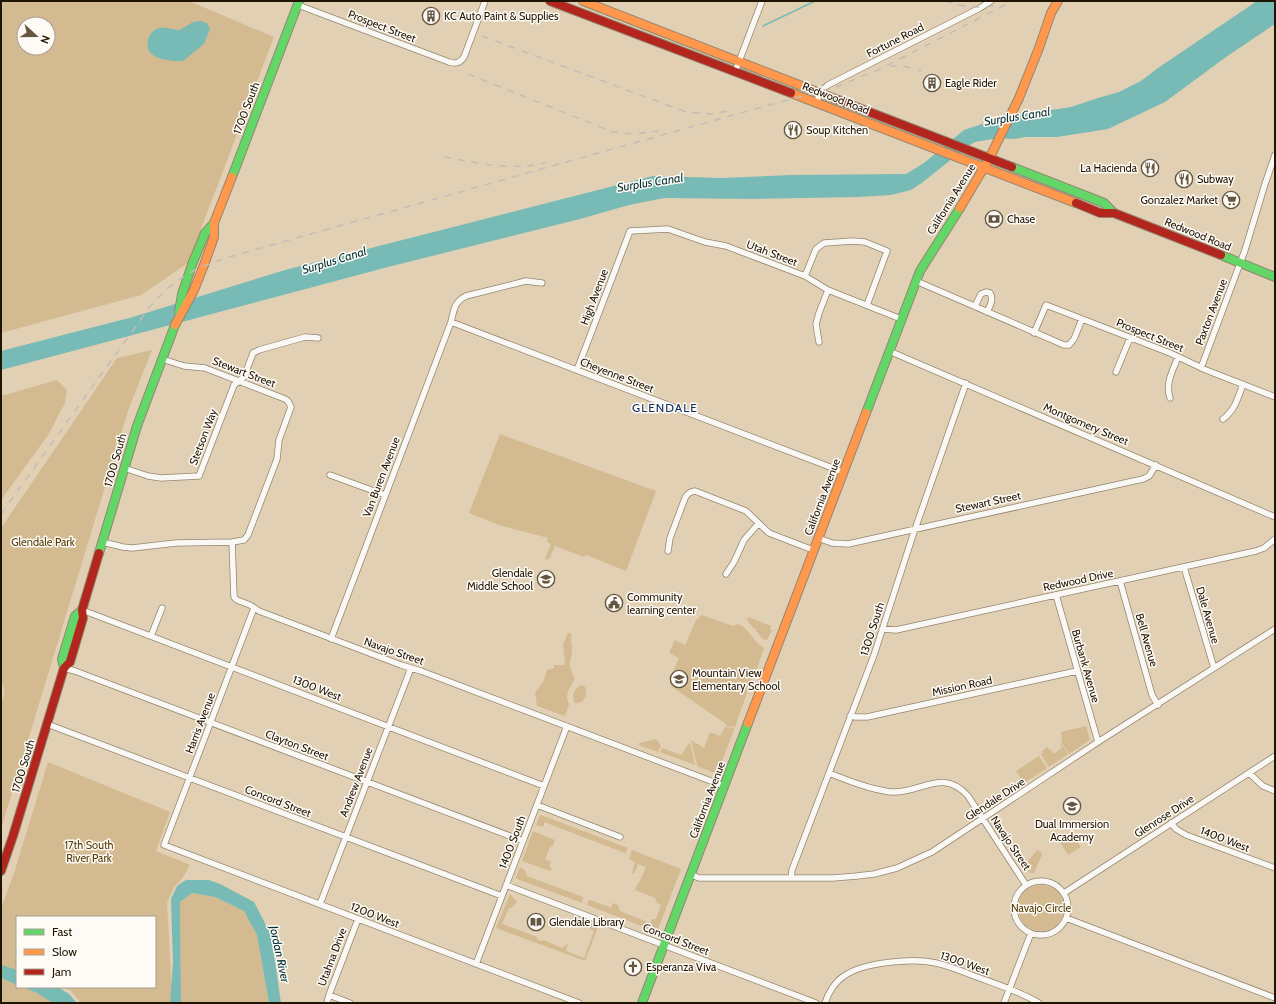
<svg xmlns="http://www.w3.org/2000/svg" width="1276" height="1004" viewBox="0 0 1276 1004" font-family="Cabin,sans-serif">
<rect width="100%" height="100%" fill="#e1d0b4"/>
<!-- green -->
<path fill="#d3ba90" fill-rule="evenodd" d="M1,1H189L274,37L188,263L141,295L1,333ZM24,24H48V48H24Z
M152,350L129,408L1,829V701C6,695 5,689 1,682V528L117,358Z
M57,380L67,390L65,403L48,435L1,500V396Z
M500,434L656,491L626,571L586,555L584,557L555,546L550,557L547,560L545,559L551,544L547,542L548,538L499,525L469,513Z
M702,615L733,626L738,624C749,628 753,642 764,648L754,677L752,679L735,727L726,726V724L671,686L670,678L679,658L669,653L675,640L685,645L696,620Z
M748,617L771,626L770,629L772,630L767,640L763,639L756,631V628L754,629L747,620Z
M568,633L572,634C570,640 572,643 572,648C572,662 566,663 575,678L568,691L567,697L569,705L565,716L537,706L535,693L544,680L547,670L554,668V665H565L563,644Z
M582,685L586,688V696L582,702L576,703L574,702C572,695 574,687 582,685Z
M1086,726L1090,740L1069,754L1062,743L1061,732Z
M725,727L734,728V730L717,774L699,767L697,765L691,740L704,748L710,732L720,736Z
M656,739L661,745L658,752L639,745V743Z
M690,742L695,765L660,752L662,748L681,755Z
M1061,743L1068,754L1049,767L1042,756L1041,754L1043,752L1042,751L1047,747L1049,750L1050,749L1054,754L1062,748L1060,744Z
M1039,756L1047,768L1024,783L1016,771Z
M48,762L170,812L156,851L190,865L182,879L174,887L167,903L172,994L171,1003H81L70,990L58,987H155V917H17V972L1,966V909L14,873Z
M540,815H541L628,848L625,853L544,822V826L542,827L536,825Z
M533,831L555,840L553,846L550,847L545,859L551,862L549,867L552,868L550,871L522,861Z
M1072,834L1081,847L1068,855L1061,844L1059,842L1060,840H1065Z
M632,850L681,869L657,932L587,905L588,901L590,900L612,908V903L618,905L620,911L650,923L652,919H656L661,905L657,903L655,898L635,890L638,883H639L646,867L638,864L634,874L632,873L635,862L629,859Z
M1037,850L1042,853V855L1034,873H1030L1024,866Z
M520,867L525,870L527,876L583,897L582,903L517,879L516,877Z
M1018 908a23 23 0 1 1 46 0a23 23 0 1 1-46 0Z
M192,893L215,897L244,911L257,935L269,1003H181L180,902Z
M510,894L517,902L511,908H509L502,924L537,937V939L541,941L544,940L562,948L564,947L565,945L568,944L566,951L584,958L594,931L590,929L591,924L598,927L585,961L496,928Z
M1,978L17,985V987C29,987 43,996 53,1003H1Z"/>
<!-- water -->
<path fill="#78bab5" d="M1257,1H1275V24L1226,57L1165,102L1108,129L1057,137H1025L1014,139L999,138L975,142L968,146L923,182L911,190L891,195L858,197L754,199L664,198L629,205L580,219L388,267L1,370V351L133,317L285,270L653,176L721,178L791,175L906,174L924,163L964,130L988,122L1025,114L1071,107L1098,98L1119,92L1141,81L1158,68Z
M201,21L207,23L210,29L204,44L183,61C174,61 162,61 153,55C143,48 148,31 159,28C166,26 173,30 180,30L193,22Z
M186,880H209L220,884L254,902L271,935L281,1003H269L257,935L244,911L215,897L192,893L180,902L181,1003H170L173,962L171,899L177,886Z
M1,965L17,970V985L1,978Z
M23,987H58L69,994L77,1003H53L37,993Z"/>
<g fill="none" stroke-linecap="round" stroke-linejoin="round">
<!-- stream -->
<path stroke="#78bab5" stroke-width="1.5" d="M763,26L815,1"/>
<defs>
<path id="street" d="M298,5L449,62C456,64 460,63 464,57L485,1
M735,72L762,1
M816,103L821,91L828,85L980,8L991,1
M805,276L816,249L824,243L853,241L865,242L887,251L867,305
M916,281L1064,345H1069L1074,339L1082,319
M975,306L981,294L986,292L990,293C994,299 990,306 987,312
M451,322L843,472
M1034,333L1046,305L1170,353L1206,370L1275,397
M819,342L816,324L819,313L828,290
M889,351L1275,517
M1201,368L1245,250L1265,184L1275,155
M577,370L630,231L668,229L705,242L726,246L805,276L828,290L901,319
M1116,372L1130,338
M1170,398C1165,383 1173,370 1178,357
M1223,419C1235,410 1238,398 1243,384
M124,468L148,476L161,478L199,476L234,385L244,377L253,353L259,350L305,337L318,338
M330,475L385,495
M818,538L832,543L848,544L1143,479L1149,476L1156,465
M102,542L123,547L132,548L176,543L232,542L244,540L248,535L277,459L279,440L291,407L288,401L285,399L205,368L184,366L162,359
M232,542L234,597L237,600L250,605L259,611L401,665L421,671L724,786
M668,551L670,538L685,498C688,493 690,492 695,491L741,509L746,511L769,533L813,550
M1184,567L1214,668
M726,574L734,562L744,540L758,524
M1120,581L1152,695L1158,705
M1056,595L1098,742
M254,608L164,845L579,1003
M82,610L544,786
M882,629L896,630L1256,551L1264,548L1275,539
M151,636L162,608
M331,639L451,322C454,310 454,302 466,296L526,281L542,283
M64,668L75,671L523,841
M850,716L856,717H867L1077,671
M47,724L502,896
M829,773C849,781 869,789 891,792C921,794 942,767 968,796L1026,885
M1249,773L1263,786L1275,791
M537,805L620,837
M1171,823L1176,829L1186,835L1275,868
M690,874L699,878H833L857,876L874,874L897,868L932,852L1098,742L1275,629
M791,878L792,870L874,655L913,535L966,383
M1014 908a27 27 0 1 1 54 0a27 27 0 1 1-54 0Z
M506,885L816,1003
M1064,893L1275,756
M320,904L411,668
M1066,918L1275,998
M476,964L567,726
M329,995L350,1003
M327,1003L329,995L358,919
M825,1003C828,993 835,982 844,976C864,962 912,958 936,963C949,966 962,971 974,976C996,984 1019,991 1039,1003
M1004,1003L1031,933"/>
<path id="fast" d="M1012,167L1104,203L1114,213
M232,177L299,1
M1221,255L1275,277
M179,312L182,294L193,262L205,233L214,223
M866,413L920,271L960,208
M99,553L137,426L175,325
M64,668L62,659L75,616L82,610
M642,1003L748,723"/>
<path id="slow" d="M583,1L838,100
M791,93L1076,203
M960,208L989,159L1019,98L1039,48L1051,13L1058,1
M175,325L194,290L204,265L214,237V223L232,177
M748,723L866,413"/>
<path id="jam" d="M550,1L791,93
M838,100L1012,167
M1076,203L1100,213H1114L1221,255
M1,871L13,836L64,668L70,662L83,618L82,610L99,553"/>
</defs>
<!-- street casing -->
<use href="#street" stroke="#938670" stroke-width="7"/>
<!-- fast casing -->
<use href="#fast" stroke="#938670" stroke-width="10"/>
<!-- slow casing -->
<use href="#slow" stroke="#938670" stroke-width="10"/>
<!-- jam casing -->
<use href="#jam" stroke="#938670" stroke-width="10"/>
<!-- street -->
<use href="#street" stroke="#faf8f4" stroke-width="5.5"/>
<!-- fast -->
<use href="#fast" stroke="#63d668" stroke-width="8"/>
<!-- slow -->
<use href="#slow" stroke="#ff974d" stroke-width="8"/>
<!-- jam -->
<use href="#jam" stroke="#b3261e" stroke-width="8"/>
<!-- rail -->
<path stroke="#c2bdb6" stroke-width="1.5" stroke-dasharray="7 7" stroke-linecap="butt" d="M945,1C963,7 979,9 998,5
M482,36L686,112L710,114L729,111
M890,66H903L921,71
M468,74L613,132L635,134L658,131
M444,157C478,163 510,171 545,163
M1,514L149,308C183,267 213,262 261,248L744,112L836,87L878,70L1013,1"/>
</g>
<!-- icons -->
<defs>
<symbol id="building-ring" viewBox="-11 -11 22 22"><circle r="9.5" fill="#fefbf6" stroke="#645640" stroke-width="1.5"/><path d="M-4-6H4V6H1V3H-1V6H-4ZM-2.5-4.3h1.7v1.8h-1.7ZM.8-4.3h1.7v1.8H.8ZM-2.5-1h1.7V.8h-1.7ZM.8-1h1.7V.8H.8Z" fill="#645640"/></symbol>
<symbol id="restaurant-ring" viewBox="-11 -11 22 22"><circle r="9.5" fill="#fefbf6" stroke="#645640" stroke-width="1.5"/><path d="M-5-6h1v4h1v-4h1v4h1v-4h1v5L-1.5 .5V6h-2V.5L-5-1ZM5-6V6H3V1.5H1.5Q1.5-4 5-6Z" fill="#645640"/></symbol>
<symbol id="supermarket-ring" viewBox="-11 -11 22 22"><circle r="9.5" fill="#fefbf6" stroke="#645640" stroke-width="1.5"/><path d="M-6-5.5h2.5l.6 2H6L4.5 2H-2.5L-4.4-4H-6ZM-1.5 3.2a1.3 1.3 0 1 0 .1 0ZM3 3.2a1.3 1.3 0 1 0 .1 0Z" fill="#645640"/></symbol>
<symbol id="bank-ring" viewBox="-11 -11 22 22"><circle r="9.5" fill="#fefbf6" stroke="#645640" stroke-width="1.5"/><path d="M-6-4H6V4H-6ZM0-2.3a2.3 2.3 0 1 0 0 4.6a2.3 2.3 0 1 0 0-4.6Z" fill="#645640"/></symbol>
<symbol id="school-ring" viewBox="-11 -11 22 22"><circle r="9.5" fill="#fefbf6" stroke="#645640" stroke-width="1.5"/><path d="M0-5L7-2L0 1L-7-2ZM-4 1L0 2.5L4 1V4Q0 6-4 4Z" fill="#645640"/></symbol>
<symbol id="civic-ring" viewBox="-11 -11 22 22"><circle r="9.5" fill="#fefbf6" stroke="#645640" stroke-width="1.5"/><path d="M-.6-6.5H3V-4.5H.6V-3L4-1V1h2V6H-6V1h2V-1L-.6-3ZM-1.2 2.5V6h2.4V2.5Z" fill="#645640"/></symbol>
<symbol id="library-ring" viewBox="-11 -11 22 22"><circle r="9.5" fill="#fefbf6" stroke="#645640" stroke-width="1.5"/><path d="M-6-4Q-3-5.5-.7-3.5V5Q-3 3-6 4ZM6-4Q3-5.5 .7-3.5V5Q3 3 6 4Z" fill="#645640"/></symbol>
<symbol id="church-ring" viewBox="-11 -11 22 22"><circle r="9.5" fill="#fefbf6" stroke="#645640" stroke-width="1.5"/><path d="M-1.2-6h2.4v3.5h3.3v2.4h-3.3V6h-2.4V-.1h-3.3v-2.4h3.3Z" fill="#645640"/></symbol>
</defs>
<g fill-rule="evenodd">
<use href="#building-ring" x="421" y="6" width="20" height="20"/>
<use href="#building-ring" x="922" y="73" width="20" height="20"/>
<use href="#restaurant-ring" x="783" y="120" width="20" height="20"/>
<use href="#restaurant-ring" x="1140" y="158" width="20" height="20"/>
<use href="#restaurant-ring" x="1174" y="169" width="20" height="20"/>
<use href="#supermarket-ring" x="1221" y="190" width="20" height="20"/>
<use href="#bank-ring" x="984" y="209" width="20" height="20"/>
<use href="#school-ring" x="536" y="569" width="20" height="20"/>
<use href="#civic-ring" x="604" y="593" width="20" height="20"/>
<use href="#school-ring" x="669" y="669" width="20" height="20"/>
<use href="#school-ring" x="1062" y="796" width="20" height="20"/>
<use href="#library-ring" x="526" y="912" width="20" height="20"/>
<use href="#church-ring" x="623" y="957" width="20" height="20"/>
</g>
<g text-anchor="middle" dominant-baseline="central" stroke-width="3" stroke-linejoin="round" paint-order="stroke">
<!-- poi labels -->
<g font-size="11" fill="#201402" stroke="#fefbf6" text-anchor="start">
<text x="444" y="16">KC Auto Paint &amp; Supplies</text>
<text x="945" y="83">Eagle Rider</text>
<text x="806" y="130">Soup Kitchen</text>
<text x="1137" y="168" text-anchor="end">La Hacienda</text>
<text x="1197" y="179">Subway</text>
<text x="1218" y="200" text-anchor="end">Gonzalez Market</text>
<text x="1007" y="219">Chase</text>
<text x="533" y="573" text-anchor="end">Glendale<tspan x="533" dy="13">Middle School</tspan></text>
<text x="627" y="597">Community<tspan x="627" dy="13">learning center</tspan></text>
<text x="692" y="673">Mountain View<tspan x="692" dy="13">Elementary School</tspan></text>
<text x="1072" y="824" text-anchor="middle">Dual Immersion<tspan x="1072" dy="13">Academy</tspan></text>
<text x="549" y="922">Glendale Library</text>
<text x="646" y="967">Esperanza Viva</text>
</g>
<!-- street labels -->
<g font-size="11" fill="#201402" stroke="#fefbf6">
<text transform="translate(382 26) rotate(21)">Prospect Street</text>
<text transform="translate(895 40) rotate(-27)">Fortune Road</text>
<text transform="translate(836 98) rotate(21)">Redwood Road</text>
<text transform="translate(246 108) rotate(-69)">1700 South</text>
<text transform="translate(951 199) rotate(-58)">California Avenue</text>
<text transform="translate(1198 234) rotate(22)">Redwood Road</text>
<text transform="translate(772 253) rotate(21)">Utah Street</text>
<text transform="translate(594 297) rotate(-69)">High Avenue</text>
<text transform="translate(1211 312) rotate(-69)">Paxton Avenue</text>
<text transform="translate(1150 335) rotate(22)">Prospect Street</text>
<text transform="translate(244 372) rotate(21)">Stewart Street</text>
<text transform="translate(617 375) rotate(21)">Cheyenne Street</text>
<text transform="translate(1086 424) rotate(23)">Montgomery Street</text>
<text transform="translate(203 437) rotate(-69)">Stetson Way</text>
<text transform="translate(115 460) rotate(-74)">1700 South</text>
<text transform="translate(381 477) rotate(-69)">Van Buren Avenue</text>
<text transform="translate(822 497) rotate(-69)">California Avenue</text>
<text transform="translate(988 502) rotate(-12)">Stewart Street</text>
<text transform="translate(1078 580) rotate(-12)">Redwood Drive</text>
<text transform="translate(1208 615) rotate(74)">Dale Avenue</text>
<text transform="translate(872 629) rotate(-72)">1300 South</text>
<text transform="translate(1147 640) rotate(74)">Bell Avenue</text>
<text transform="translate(394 651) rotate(19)">Navajo Street</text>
<text transform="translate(1086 666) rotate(74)">Burbank Avenue</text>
<text transform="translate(962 686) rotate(-12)">Mission Road</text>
<text transform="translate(317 688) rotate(21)">1300 West</text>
<text transform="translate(200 723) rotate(-69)">Harris Avenue</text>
<text transform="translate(297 745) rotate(21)">Clayton Street</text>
<text transform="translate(23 766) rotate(-73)">1700 South</text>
<text transform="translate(356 782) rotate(-69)">Andrew Avenue</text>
<text transform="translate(995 799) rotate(-33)">Glendale Drive</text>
<text transform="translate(707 800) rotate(-69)">California Avenue</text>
<text transform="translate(278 801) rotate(21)">Concord Street</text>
<text transform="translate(1164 816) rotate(-33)">Glenrose Drive</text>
<text transform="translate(1225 839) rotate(21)">1400 West</text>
<text transform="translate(512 842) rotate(-69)">1400 South</text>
<text transform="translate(1011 843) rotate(56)">Navajo Street</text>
<text transform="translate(375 915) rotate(21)">1200 West</text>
<text transform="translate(676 939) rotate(21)">Concord Street</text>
<text transform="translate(332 957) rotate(-69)">Utahna Drive</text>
<text transform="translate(965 963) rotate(19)">1300 West</text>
</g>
<!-- park labels -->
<g font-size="11" fill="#553c05" stroke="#fefbf6">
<text x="43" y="542">Glendale Park</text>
<text x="89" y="845">17th South<tspan x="89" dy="13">River Park</tspan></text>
<text x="1041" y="908">Navajo Circle</text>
</g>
<!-- water labels -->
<g font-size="12" font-style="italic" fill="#003033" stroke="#fefbf6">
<text transform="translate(1017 116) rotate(-9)">Surplus Canal</text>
<text transform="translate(650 182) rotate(-9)">Surplus Canal</text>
<text transform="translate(334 260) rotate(-17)">Surplus Canal</text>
<text transform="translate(280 954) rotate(78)">Jordan River</text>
</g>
<!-- neighbourhood labels -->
<g font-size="12" letter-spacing="1" fill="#102f63" stroke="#fefbf6">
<text x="665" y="407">GLENDALE</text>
</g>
</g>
<!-- border -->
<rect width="1276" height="1004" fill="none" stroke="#201402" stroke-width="4"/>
<!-- legend -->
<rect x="16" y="916" width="140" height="72" fill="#fefbf6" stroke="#a59f94"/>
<rect x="24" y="929" width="20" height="6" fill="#63d668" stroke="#a59f94"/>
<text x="52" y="936" font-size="12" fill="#201402">Fast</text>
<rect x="24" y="949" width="20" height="6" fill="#ff974d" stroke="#a59f94"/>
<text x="52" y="956" font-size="12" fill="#201402">Slow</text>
<rect x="24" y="969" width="20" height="6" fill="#b3261e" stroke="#a59f94"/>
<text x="52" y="976" font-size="12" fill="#201402">Jam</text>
<!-- north arrow -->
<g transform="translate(36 36) rotate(111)"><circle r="19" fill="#fefbf6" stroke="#a59f94"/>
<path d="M0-3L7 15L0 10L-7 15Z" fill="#645640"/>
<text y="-6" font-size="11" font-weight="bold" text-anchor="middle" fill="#201402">N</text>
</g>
</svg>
